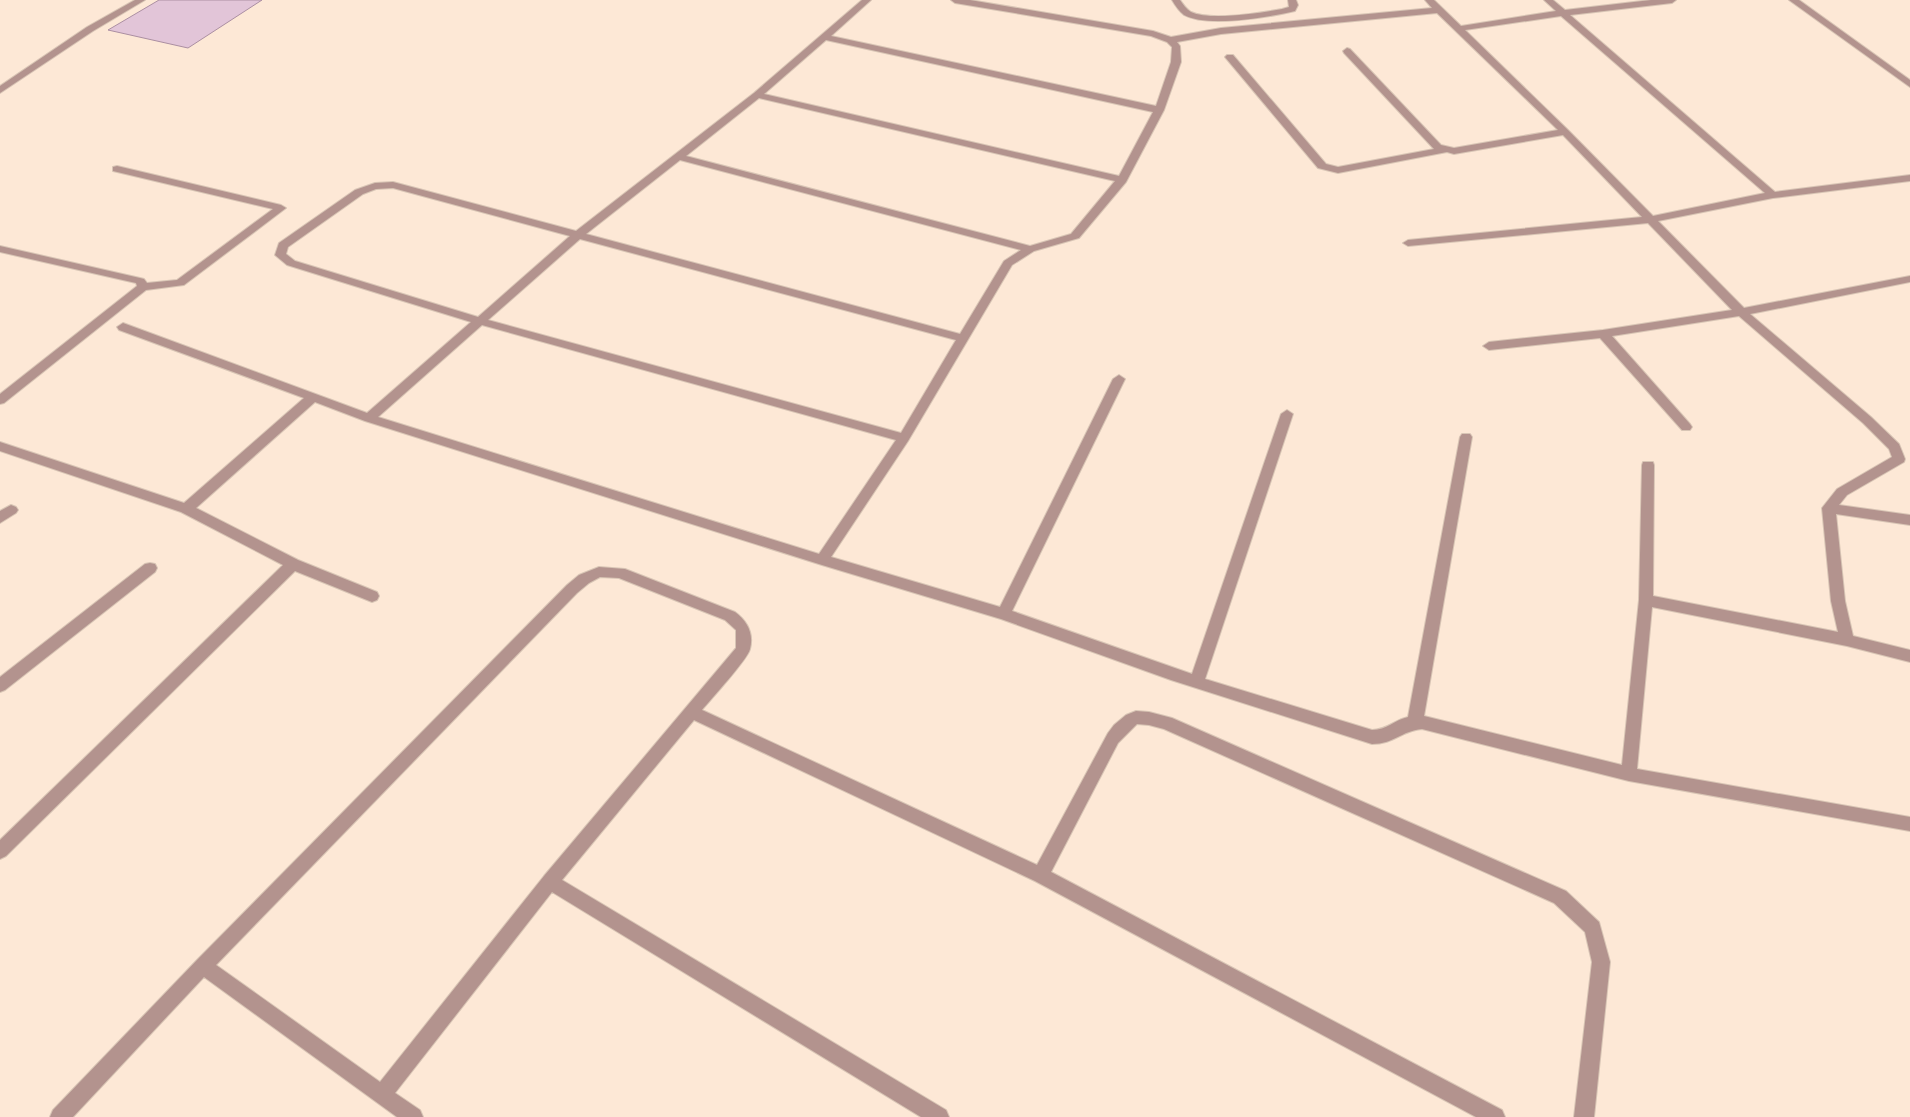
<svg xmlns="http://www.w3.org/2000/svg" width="1910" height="1117" viewBox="0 0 1910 1117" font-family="'Exo 2',sans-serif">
<rect width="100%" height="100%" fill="#fde8d6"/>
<!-- building -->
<path fill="#e2c5d8" stroke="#ab8fa2" d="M159,0H262L188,48L108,30Z"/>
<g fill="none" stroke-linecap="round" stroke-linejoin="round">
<defs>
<path id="minor" d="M135,0H145L93,31L0,93V86L87,27Z
M862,0H871L831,36L1156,106L1171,62L1172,47L1167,42L1151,36L955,3L951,0H970L1153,31L1171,37L1221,28L1432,8L1425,0H1434L1461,26L1556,11L1544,0H1553L1565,10L1651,0H1676L1672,3L1570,15L1775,192L1910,175V181L1773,198L1658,221L1744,308L1910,276V282L1750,314L1871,417L1899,444L1905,459L1904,462L1847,495L1839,505L1910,515V525L1836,514L1845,601L1853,636L1910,650V662L1847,646L1652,607L1637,769L1910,817V831L1629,781L1422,729C1401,731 1394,744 1372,744L1171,680L1001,619L822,565L365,421L315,402L196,508L298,560L377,592L379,596L377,600L372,602L367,600L295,571L6,856L0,859V840L283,565L181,512L0,451V442L184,503L304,398L119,330L117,327L123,323L367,413L471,322L287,265L275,255L279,243L355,190L375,183L393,182L576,231L754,93ZM1437,13L1558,130L1454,148L1441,145L1350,49L1347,48L1343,51L1344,53L1434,149L1338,167L1326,164L1233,55H1227L1225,57L1318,168L1338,173L1447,152L1454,154L1563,135L1642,217L1408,240L1403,243L1408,246L1648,223L1732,310L1603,330L1489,342L1483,346L1489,350L1600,338L1682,430H1690L1692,427L1690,424L1612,336L1739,316L1863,423L1889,449L1892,457L1837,489L1822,508L1831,601L1838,632L1653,596L1654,465L1653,462H1643L1642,465L1639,600L1622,765L1424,716L1472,437L1470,434H1462L1460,437L1408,717C1394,720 1387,730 1372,730L1205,679L1293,414L1287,410L1281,414L1192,674L1012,611L1125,379L1119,375L1113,379L1000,607L831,557L908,441L1012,265L1034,251L1079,238L1126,182L1164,110L1181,62L1180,46L1177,42L1221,34ZM1561,16L1765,193L1653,216L1568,130L1465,30ZM826,40L1153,112L1119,176L764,94ZM759,98L1115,181L1071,234L1030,246L686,156ZM680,160L1021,250L1004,261L960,334L586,234ZM393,188L570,236L478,317L295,261L286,254L288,247L363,194L376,189ZM580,239L956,340L901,433L488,320ZM482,325L896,440L819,554L378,417Z
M1172,0H1180C1183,4 1186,9 1191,12C1210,21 1261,13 1282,9L1289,7L1288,0H1296L1298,5L1295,11C1270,17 1207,28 1184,15C1179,11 1175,5 1172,0Z
M1789,0H1799L1910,80V87Z
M117,166L281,205L286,208L184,285L146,290L4,403L0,404V394L137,286L136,283L0,252V246L140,278L144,279L147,283L177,280L273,209L113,171V167Z
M11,505L16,507L18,510L16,513L0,523V511Z
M150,563L155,564L157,568L155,572L5,690L0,692V677L145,564Z
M599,567L625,569L735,612C747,621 754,633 750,649C748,659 711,699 702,710L1037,865L1108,733L1114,725L1126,715L1136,711L1149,712L1172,718L1566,891L1599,922L1610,962L1594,1117H1574L1592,962L1585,932L1554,903L1164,729L1149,725L1137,724L1118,743L1051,872L1502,1110L1505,1117H1476L1035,881L694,720L562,880L946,1110L949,1117H921L552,892L395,1093L420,1110L423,1117H397L204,977L73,1117H50L53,1110L197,960L567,585L579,575ZM600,577L619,578L725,620L736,630V648L544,876L380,1082L216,965L577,593L589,583Z"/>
</defs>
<!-- minor casing -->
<use href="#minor" stroke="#d8c5b5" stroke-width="2"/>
<!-- minor -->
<use href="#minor" fill="#b3938e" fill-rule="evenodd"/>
</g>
</svg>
